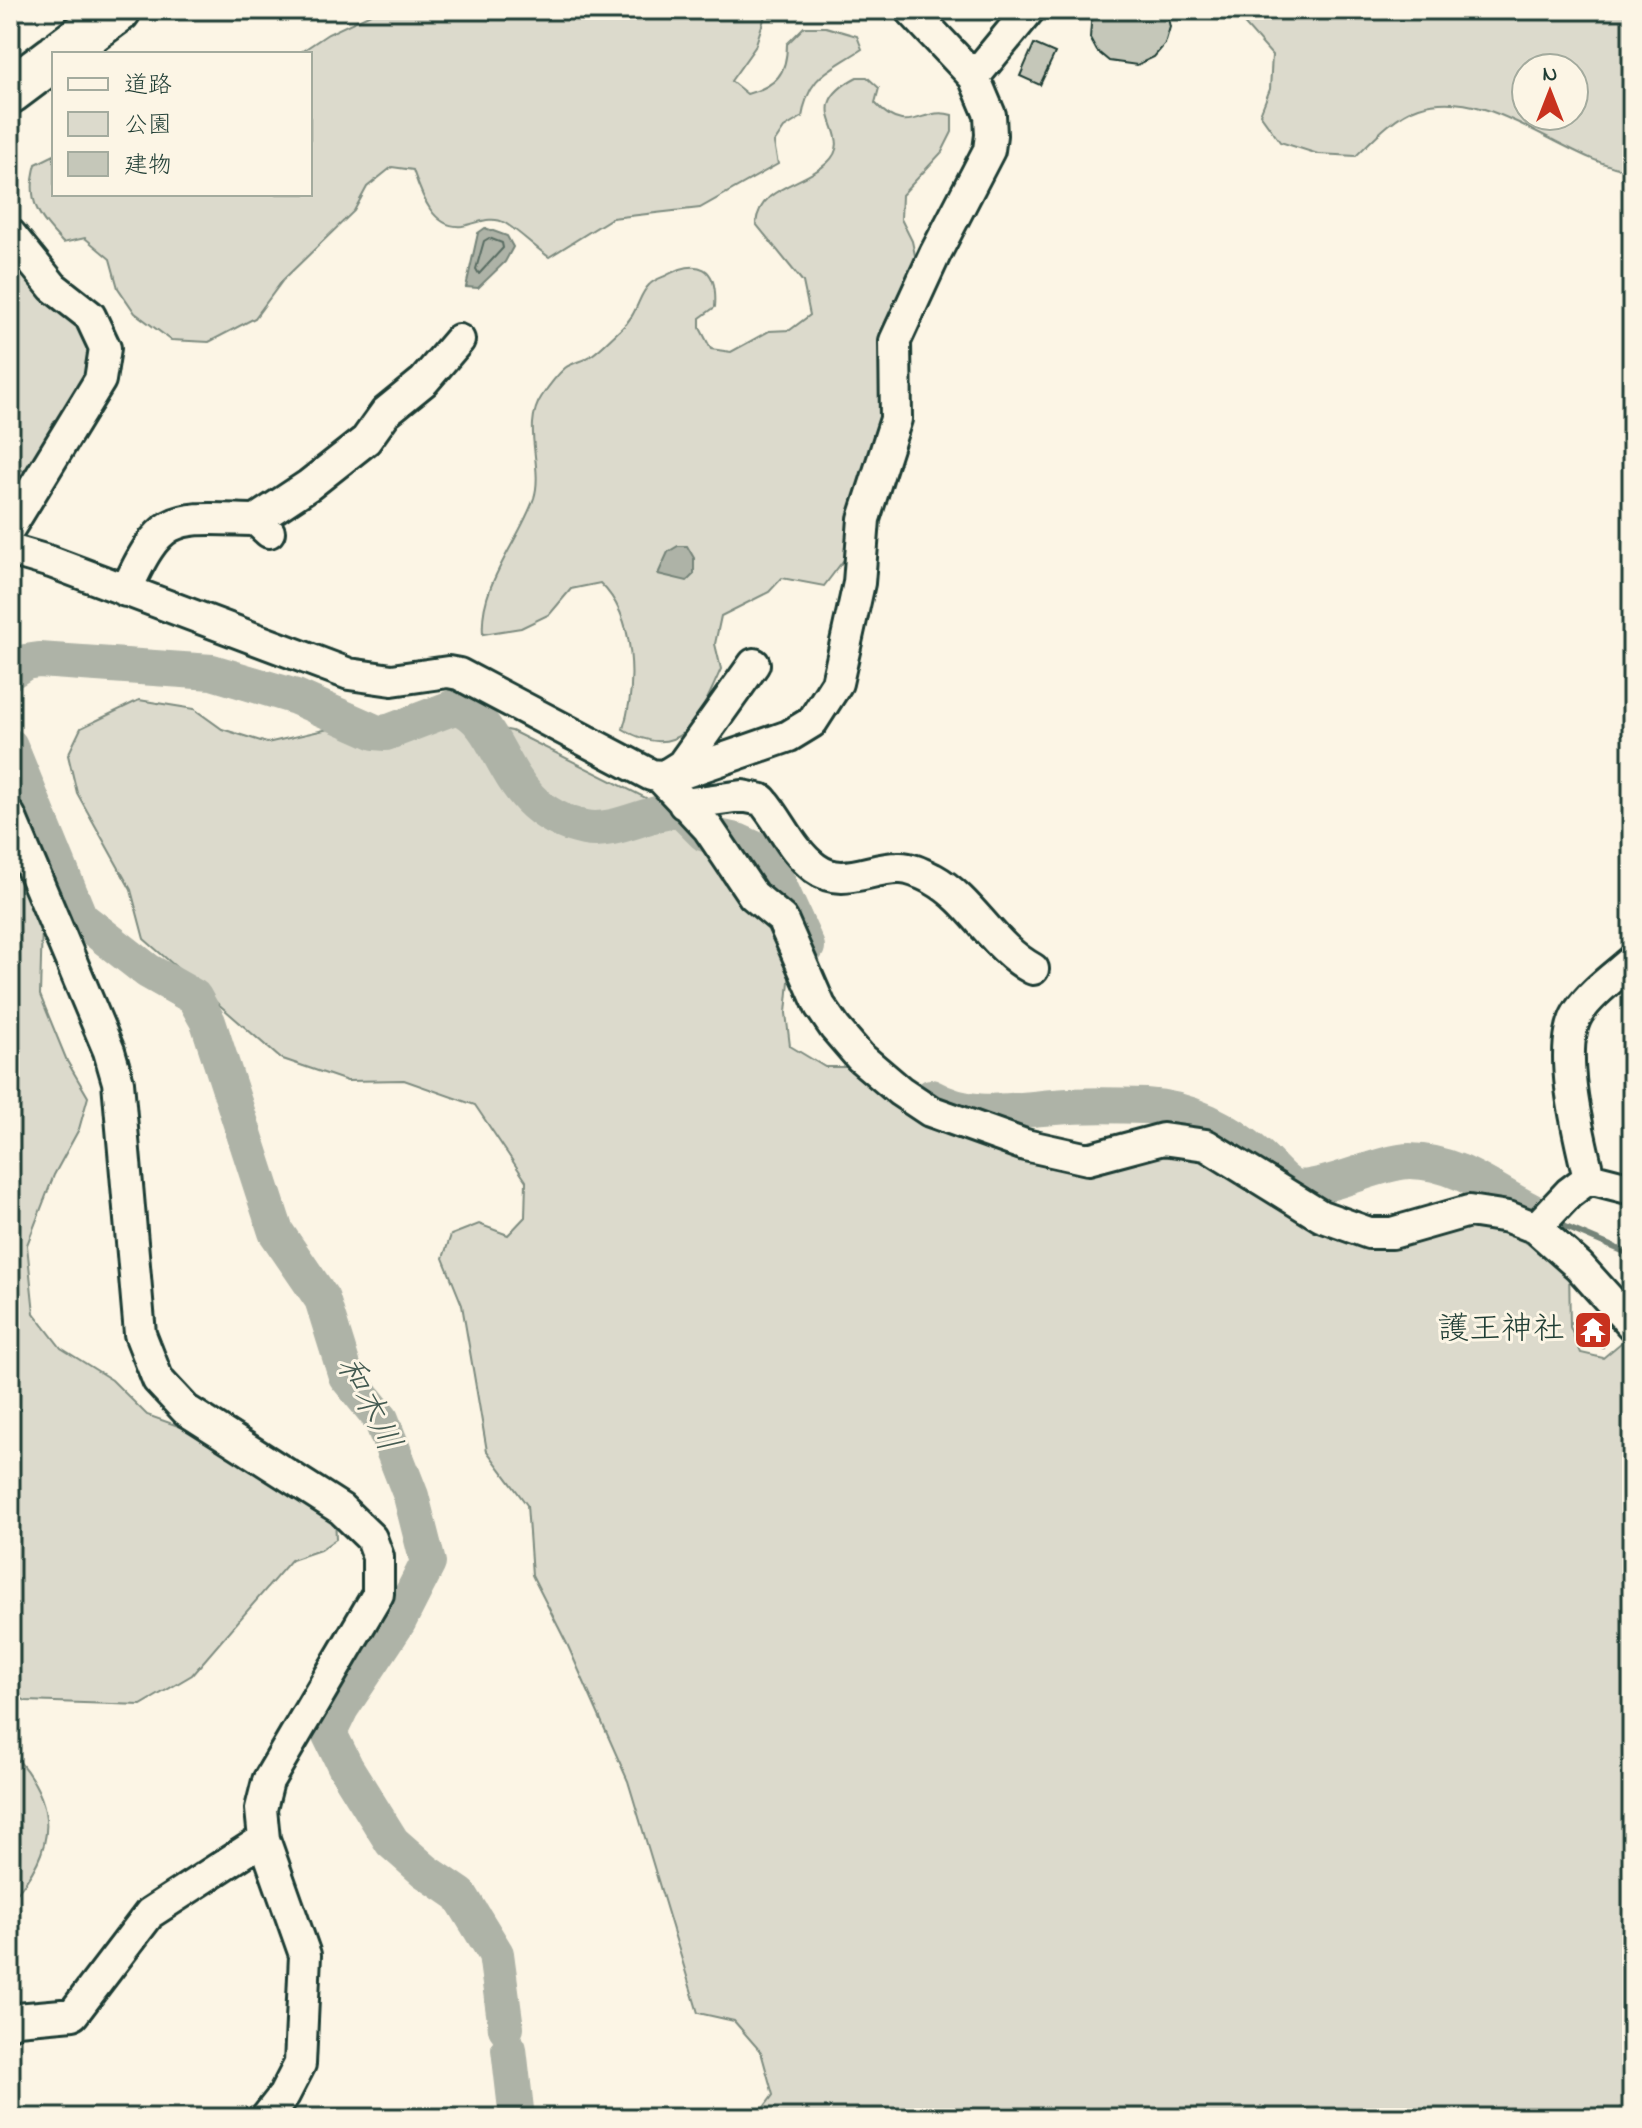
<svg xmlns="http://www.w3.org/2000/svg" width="1642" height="2128" viewBox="0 0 1642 2128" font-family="'Indie Flower','Klee One',sans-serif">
<rect width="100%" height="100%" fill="#fcf5e5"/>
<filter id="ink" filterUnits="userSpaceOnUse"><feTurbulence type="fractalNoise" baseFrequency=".0125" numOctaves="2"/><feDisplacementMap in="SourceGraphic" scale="16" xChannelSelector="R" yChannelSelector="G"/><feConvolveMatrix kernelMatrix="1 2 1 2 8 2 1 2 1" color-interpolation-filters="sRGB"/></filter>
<g filter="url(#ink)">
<!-- green -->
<path fill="#dcdacc" stroke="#7e8c80" stroke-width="2" fill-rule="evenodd" d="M379,10H767L755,47L731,81L747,94C776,86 787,74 787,44L804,27H826L857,36L862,49C828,72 809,74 802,117L784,128L774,143L778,164L700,208L612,218L549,257C534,247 520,232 505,223C491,215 476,224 462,226C432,229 421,193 413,170L392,167L367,187L354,211L283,280L255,318L209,342L171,340L135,313L118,288L110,259L85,238L63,243C38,216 26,201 36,164L54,155V194H310V54H298L328,34Z
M1232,10H1632V171C1564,161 1490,84 1419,107C1395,115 1373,139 1356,156L1318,154L1280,142L1260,114L1270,89L1272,55ZM1526,68H1574V116H1526Z
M857,77H867L879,88L875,103C909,140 922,105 952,115V132L942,152L902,195L901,219L912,241L916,260L894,304L889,326L887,412L849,553L824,586L782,578L769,592L721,616L715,644L721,669C700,716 682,765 623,729C637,685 636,617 600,583L571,589L550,614L521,628L483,634C479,584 519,542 534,498C544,466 521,426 542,396C548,387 557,375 565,368C573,362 584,361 592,355C602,348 611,338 620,330C639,313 637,297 649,285C652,281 660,278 665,276C699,257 718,267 715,307L700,318V328L711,349L731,352L769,331L790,330L810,315L803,282L756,224C759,186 804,185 827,163C860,133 794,110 857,77Z
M10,248L86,326L91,357L83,387L25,472L10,462Z
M139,700L194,709L222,729L267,743L333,728L452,719L512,731L646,798L702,848L744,897L778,929L791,960L786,1013L790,1046L825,1067H860L1001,1148H1168L1202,1157L1298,1217L1466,1221L1535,1239L1569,1266L1570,1327L1581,1353L1603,1358L1628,1337L1632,1341V2118H756L773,2095L761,2052L734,2021L698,2013L628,1781L568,1646L532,1575L527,1505L487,1451L462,1305L443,1258L451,1235L479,1224L508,1235L525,1217L526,1181L475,1105L404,1080L347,1081L280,1058L144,939L131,890L77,793L68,755L81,728Z
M10,850L42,924L40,995L67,1061L88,1097L79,1129L54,1175L27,1245L34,1313L61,1348L112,1380L147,1415L198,1433L276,1486L335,1517L336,1539L320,1550L291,1560L192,1675L141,1705L26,1701L10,1692Z
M10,1751C59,1802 58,1849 10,1901Z"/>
<!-- water -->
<path fill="#aeb3a7" stroke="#758479" stroke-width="2" d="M485,228L507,236L513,247L505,262L478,288L466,287L478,233Z
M678,546H687L694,558V574L687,581L658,574L668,552Z"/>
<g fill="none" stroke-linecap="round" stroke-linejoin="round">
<!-- shore -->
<path stroke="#586c62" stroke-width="2" d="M489,238L502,243L503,248L479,274L476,269L484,241Z"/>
<!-- stream -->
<path stroke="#758479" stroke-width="6" d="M1554,1222L1632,1255"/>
<!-- river -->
<path stroke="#aeb3a7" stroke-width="36" d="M10,672L25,662L39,660L212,672L296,697L375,732L386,733L457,706C507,724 498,810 585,828C616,834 650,810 681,810L705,834L737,841L759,851L769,863L807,947
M10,746L80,918L148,971L194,997L208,1022L276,1232L322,1299L346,1376L381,1419L411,1496L428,1563L398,1622L341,1708L329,1733L346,1768L392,1842L425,1871L460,1895L496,1954L506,2028
M931,1097C971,1120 1011,1110 1055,1107C1084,1104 1117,1105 1146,1106C1189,1108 1229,1129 1260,1157C1269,1165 1281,1181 1292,1186C1316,1195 1379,1161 1410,1161C1460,1162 1495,1194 1537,1214
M509,2049L517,2118"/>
</g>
<!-- building -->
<path fill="#c5c7b9" stroke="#1f3d34" stroke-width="2" d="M1092,10H1166L1170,27L1165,44L1154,57L1137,65L1109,61L1097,51L1090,38Z
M1034,44L1055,53L1040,85L1020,76Z
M1583,1313L1598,1314L1604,1321L1603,1347L1582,1346Z"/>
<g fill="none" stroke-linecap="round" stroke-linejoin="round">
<defs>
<path id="minor" d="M974,77L1029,10
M10,234L53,287L90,316L105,348L100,380L10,527
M256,520L309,485L366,440L386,412L424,381L459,340
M10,550L51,562L349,674L392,680L448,672L459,674L651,775L671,777L789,736L812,722L837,683L859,583L864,519L896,419L895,341L935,254L989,150L991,135L990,115L974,77L911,10
M126,591C162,510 175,518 256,520L269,532
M666,775L682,765L754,664
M661,778L708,828L753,895L782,919L820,1006L835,1028L860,1057L900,1091L930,1111L1025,1145L1088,1159L1163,1139L1206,1145L1321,1216L1369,1233H1392L1469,1211L1508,1217L1536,1228L1579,1266L1632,1325
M684,804L742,796L762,800C781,822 791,850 815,868C842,888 869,868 898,868C910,867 923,874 933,879C973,901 992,947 1033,969
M10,816L109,1051L118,1082L140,1334L158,1380L186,1410L341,1509L371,1538L378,1557V1594L268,1781L261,1809L264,1839L305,1955L300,2064L284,2095L266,2118
M1589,1178L1632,1189
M1536,1228L1569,1193L1589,1178C1580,1140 1556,1048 1578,1013C1591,993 1614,977 1632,961
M10,2023L17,2019L73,2014L150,1913L264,1839"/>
<path id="highway" d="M59,54L118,10
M10,91L54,58"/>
</defs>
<!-- minor casing -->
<use href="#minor" stroke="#1f3d34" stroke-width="36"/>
<!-- highway casing -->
<use href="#highway" stroke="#1f3d34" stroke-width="50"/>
<!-- minor -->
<use href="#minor" stroke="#fcf5e5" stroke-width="30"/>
<!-- highway -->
<use href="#highway" stroke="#fcf5e5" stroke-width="44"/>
</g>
</g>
<!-- icons -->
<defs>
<symbol id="temple-square" viewBox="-11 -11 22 22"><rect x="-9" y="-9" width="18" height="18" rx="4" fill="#c8321e" stroke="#fcf5e5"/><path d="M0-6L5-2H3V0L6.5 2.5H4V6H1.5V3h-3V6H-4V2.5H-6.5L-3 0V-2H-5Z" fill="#fff"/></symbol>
</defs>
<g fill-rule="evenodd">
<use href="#temple-square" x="1571" y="1308" width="44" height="44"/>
</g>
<g text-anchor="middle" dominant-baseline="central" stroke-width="6" stroke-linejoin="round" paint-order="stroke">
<!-- poi labels -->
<g font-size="32" fill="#1f3d34" stroke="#fcf5e5" text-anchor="end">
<text x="1565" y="1330">護王神社</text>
</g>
<!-- water labels -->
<g font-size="34" font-style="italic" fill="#435a51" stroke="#fcf5e5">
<text transform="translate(367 1405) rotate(63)">和木川</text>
</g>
</g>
<!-- margin -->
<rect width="1642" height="2128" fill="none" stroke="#fcf5e5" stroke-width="40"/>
<rect x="20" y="20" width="1602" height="2088" fill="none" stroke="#1f3d34" stroke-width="3" filter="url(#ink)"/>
<!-- legend -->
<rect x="52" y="52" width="260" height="144" fill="#fcf5e5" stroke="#a4ab9e" stroke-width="2"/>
<rect x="68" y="78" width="40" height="12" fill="#fcf5e5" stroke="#a4ab9e" stroke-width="2"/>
<text x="124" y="92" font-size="24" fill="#1f3d34">道路</text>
<rect x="68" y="112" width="40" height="24" fill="#dcdacc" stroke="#a4ab9e" stroke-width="2"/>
<text x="124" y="132" font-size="24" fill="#1f3d34">公園</text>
<rect x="68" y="152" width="40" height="24" fill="#c5c7b9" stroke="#a4ab9e" stroke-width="2"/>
<text x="124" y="172" font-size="24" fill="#1f3d34">建物</text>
<!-- north arrow -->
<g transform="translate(1550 92)"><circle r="38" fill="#fcf5e5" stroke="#a4ab9e" stroke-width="2"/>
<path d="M0-6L14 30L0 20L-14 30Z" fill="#c8321e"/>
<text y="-12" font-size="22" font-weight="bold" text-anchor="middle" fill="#1f3d34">N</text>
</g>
</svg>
